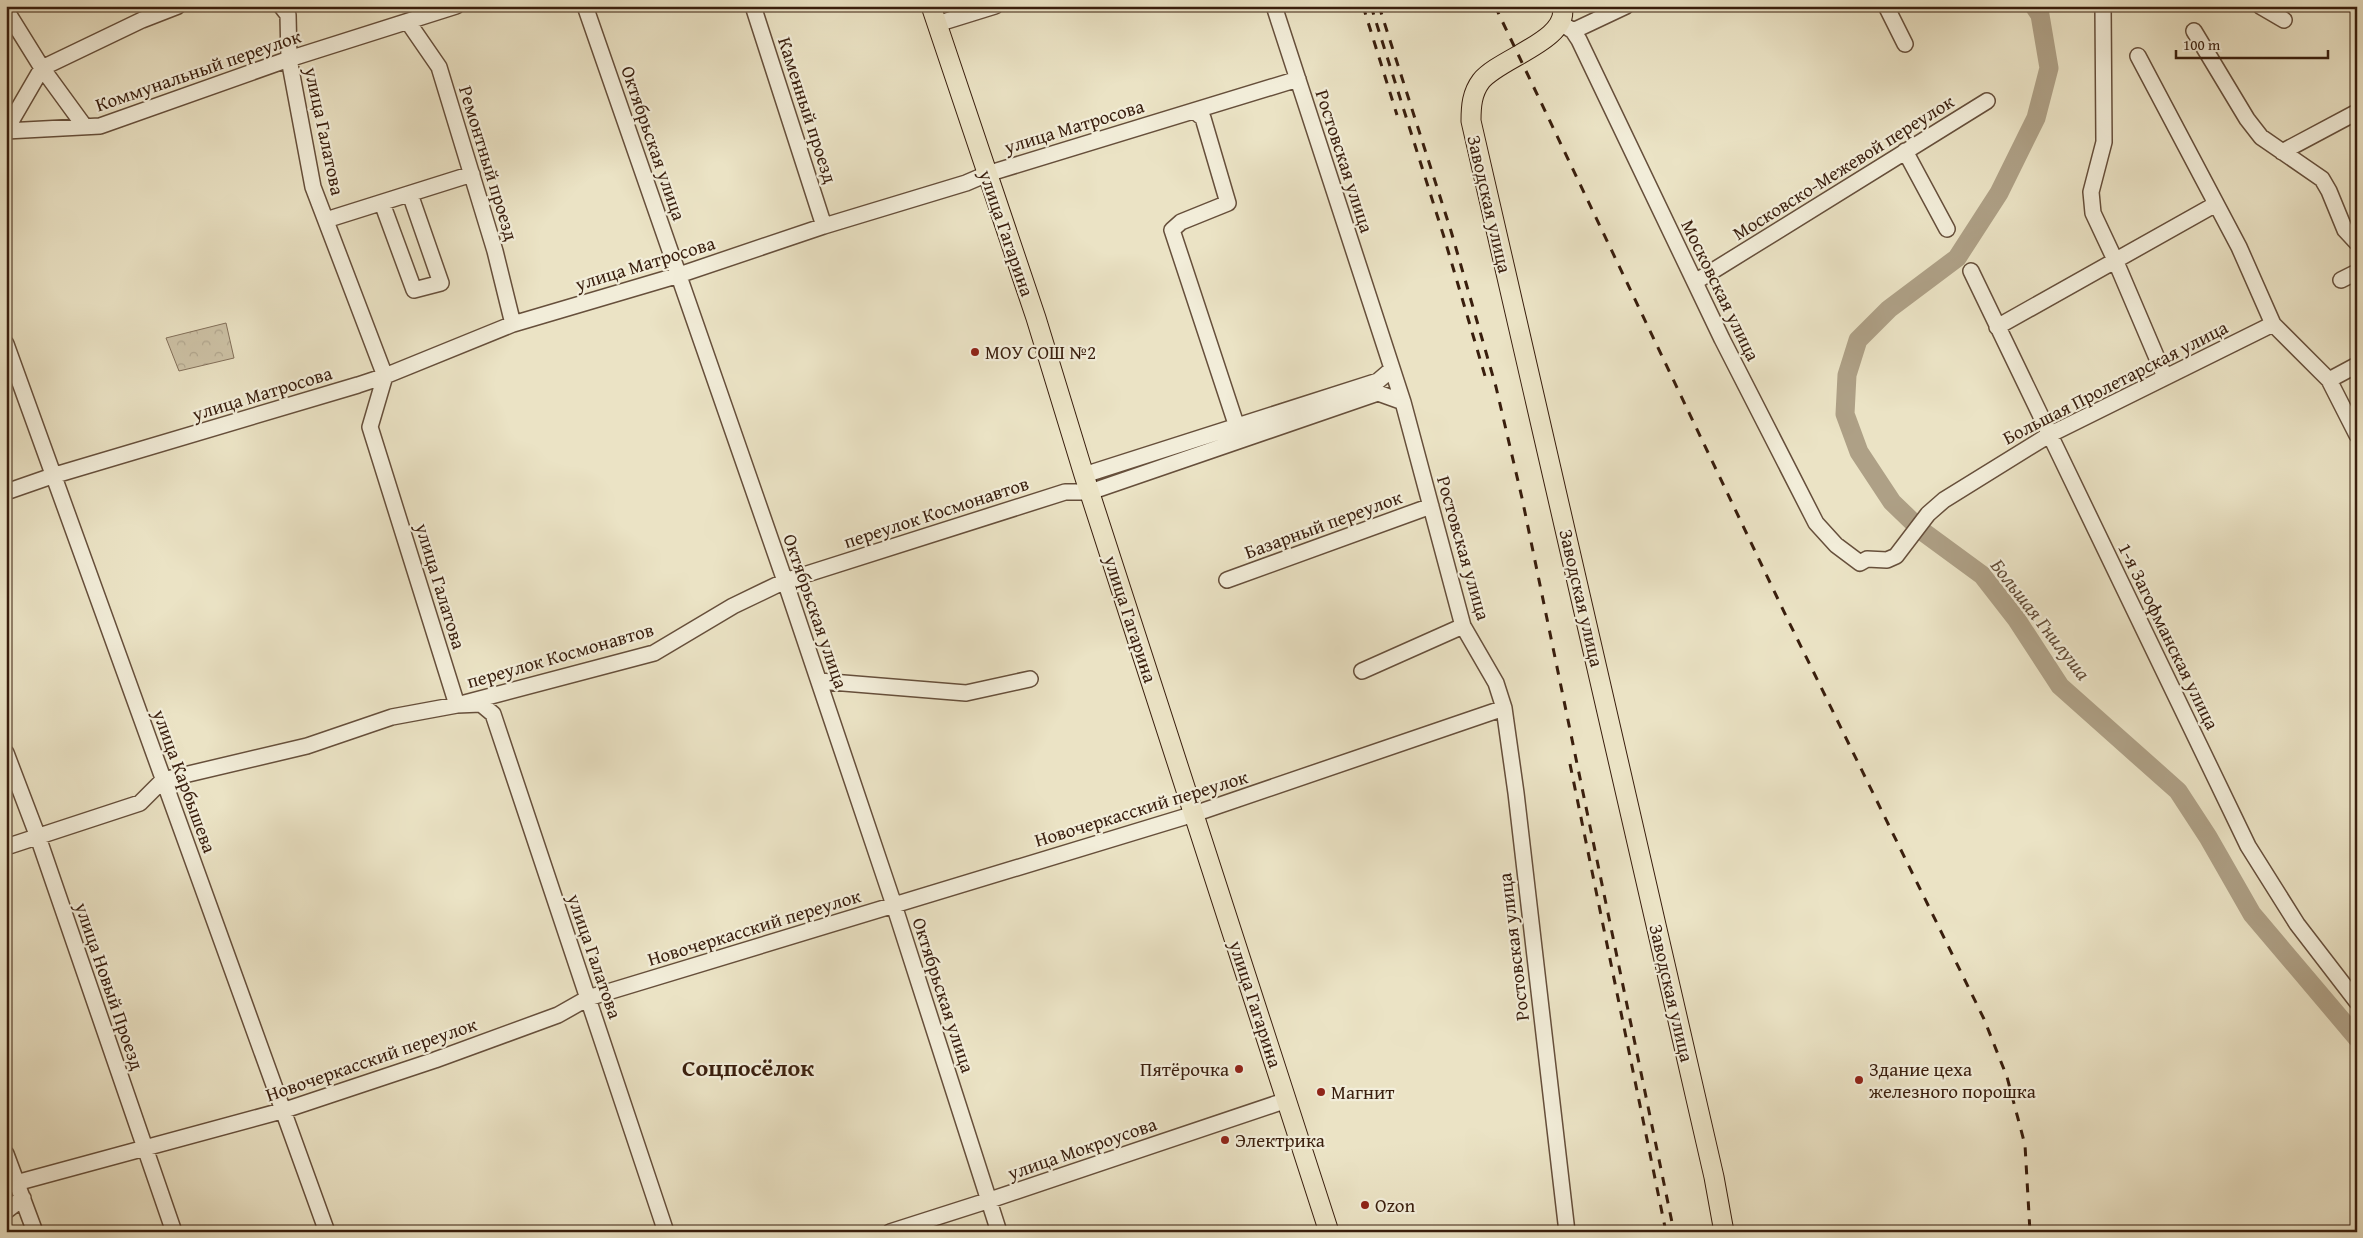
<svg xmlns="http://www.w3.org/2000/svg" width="2363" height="1238" viewBox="0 0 2363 1238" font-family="'Gentium Book Plus',serif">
<defs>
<pattern id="park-crowns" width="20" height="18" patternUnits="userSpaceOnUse" patternTransform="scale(1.25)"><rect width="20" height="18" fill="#cdc2a6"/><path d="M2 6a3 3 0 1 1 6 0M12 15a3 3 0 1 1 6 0" fill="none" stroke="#b1a68e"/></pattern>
</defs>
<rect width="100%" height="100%" fill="#ebe3c5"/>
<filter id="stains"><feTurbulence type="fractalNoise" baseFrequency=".004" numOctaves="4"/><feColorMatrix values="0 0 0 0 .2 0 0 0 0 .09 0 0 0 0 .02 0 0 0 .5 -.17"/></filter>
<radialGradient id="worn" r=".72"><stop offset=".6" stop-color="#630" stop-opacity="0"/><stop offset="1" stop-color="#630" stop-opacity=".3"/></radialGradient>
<!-- park -->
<path fill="url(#park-crowns)" stroke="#83705a" d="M226,323L234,358L179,371L166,338Z"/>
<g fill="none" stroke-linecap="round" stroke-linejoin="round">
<!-- river -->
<path stroke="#aea086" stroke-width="19" d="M2034,6L2040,15L2049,68L2036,118L1999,193L1957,258L1889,309L1858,340L1847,375L1845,414L1859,452L1892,502L1922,531L1982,575L2017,620L2060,686L2178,791L2208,837L2252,914L2357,1038"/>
<defs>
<path id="minor" d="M281,6L288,15L289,59L313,187L385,376L370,427L457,705L481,704L493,714L666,1232
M585,6L785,581L894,905L999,1232
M753,6L824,226
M1274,6L1403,402L1463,626L1496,683L1504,708L1516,793L1567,1232
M1886,6L1905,44
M2103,6L2104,142L2091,192L2093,213L2116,262L2165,377
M2260,6L2284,20
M6,10L42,68L85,127
M408,22L439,67L495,251L513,324
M1561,23L1573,31L1579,40L1722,339L1816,523L1836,545L1860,563L1867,559L1887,560L1896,556L1928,514L1944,500L2049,435L2273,324
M937,24L995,6
M1573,31L1626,6
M2194,31L2247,119L2261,137L2322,179L2329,191L2345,230L2357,243
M2138,56L2239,247L2273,324L2329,380L2357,435
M1194,111L1203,118L1228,203L1181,222L1172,230L1237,427
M6,130L42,68L142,20L178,6
M6,131L100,126L289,59L456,6
M1905,151L1947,229
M2282,152L2357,112
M382,203L414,290L441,283L410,194
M326,220L472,174
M1971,271L2248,846L2297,924L2357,1002
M2341,280L2357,272
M1695,282L1987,101
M1997,327L2216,204
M6,344L327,1232
M2329,380L2357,365
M1084,475L1378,381L1392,369
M6,492L52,476L358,385L385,376L513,324L679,275L824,226L966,183L987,174L1298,79
M1227,580L1431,506
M1362,671L1463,626
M819,681L966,693L1030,679
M6,753L38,837L174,1232
M6,847L140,803L163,780L307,746L392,717L457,705L654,653L733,606L785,581L1065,492H1090L1378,393L1403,402
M6,1154L35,1232
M16,1183L285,1110L435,1060L558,1015L588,998L1194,814L1504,708
M6,1211L23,1198
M890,1232L990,1200L1287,1100"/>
<path id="major" d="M931,6L1036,318L1084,475L1329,1232
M1562,6C1571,40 1499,58 1481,81C1472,93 1471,106 1471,121L1714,1177L1724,1232"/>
</defs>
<!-- minor casing -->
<use href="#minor" stroke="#664f3b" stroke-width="18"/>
<!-- major casing -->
<use href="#major" stroke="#391e0d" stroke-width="21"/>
<!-- minor -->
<use href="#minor" stroke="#f2edd9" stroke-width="15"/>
<!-- major -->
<use href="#major" stroke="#ebe3c5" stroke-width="19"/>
<!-- rail -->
<path stroke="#391e0d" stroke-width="3" stroke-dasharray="9 9" stroke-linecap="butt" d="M1363,6L1397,115
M1371,6L1444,237L1485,376
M1379,6L1451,231L1496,387L1522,498L1674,1232
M1495,6L1786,616L1984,1019L2007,1077L2025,1145L2030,1232
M1570,764L1666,1232"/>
</g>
<!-- markers -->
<g fill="#8f2418" stroke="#f2edd9" stroke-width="2">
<circle cx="975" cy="352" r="5"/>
<circle cx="1239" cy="1069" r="5"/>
<circle cx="1859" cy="1080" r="5"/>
<circle cx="1321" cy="1092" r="5"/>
<circle cx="1225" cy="1140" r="5"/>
<circle cx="1365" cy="1205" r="5"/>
</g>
<g text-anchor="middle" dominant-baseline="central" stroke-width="4.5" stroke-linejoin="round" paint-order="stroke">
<!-- street labels -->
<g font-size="19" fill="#391e0d" stroke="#f2edd9">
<text transform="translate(198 70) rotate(-19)">Коммунальный переулок</text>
<text transform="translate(808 110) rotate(72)">Каменный проезд</text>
<text transform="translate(1074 126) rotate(-17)">улица Матросова</text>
<text transform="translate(325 131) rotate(78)">улица Галатова</text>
<text transform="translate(654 143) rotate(71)">Октябрьская улица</text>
<text transform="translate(1345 161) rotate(72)">Ростовская улица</text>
<text transform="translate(489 163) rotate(73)">Ремонтный проезд</text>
<text transform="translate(1843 167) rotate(-32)">Московско-Межевой переулок</text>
<text transform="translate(1490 204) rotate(77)">Заводская улица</text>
<text transform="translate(1007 233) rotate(71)">улица Гагарина</text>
<text transform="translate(645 263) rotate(-17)">улица Матросова</text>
<text transform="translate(1721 290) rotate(64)">Московская улица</text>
<text transform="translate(2115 382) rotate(-27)">Большая Пролетарская улица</text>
<text transform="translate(262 393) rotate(-17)">улица Матросова</text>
<text transform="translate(936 512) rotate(-18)">переулок Космонавтов</text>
<text transform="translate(1323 524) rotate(-20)">Базарный переулок</text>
<text transform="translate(1464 548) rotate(74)">Ростовская улица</text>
<text transform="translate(441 586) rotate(73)">улица Галатова</text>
<text transform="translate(1582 598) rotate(77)">Заводская улица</text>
<text transform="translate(816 611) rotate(71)">Октябрьская улица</text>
<text transform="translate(1131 619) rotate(72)">улица Гагарина</text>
<text transform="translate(2169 636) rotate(64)">1-я Загофманская улица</text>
<text transform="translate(560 655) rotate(-16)">переулок Космонавтов</text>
<text transform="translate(185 781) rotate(70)">улица Карбышева</text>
<text transform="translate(1141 808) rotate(-17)">Новочеркасский переулок</text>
<text transform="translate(754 927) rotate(-17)">Новочеркасский переулок</text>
<text transform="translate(1513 947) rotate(-97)">Ростовская улица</text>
<text transform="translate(595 956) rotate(71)">улица Галатова</text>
<text transform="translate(110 986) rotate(71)">улица Новый Проезд</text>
<text transform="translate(1672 993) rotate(77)">Заводская улица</text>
<text transform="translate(944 995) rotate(72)">Октябрьская улица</text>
<text transform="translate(1256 1004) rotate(72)">улица Гагарина</text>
<text transform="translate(371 1059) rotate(-19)">Новочеркасский переулок</text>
<text transform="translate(1082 1148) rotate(-19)">улица Мокроусова</text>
</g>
<!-- poi labels -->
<g font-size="19" fill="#391e0d" stroke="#f2edd9" text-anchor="start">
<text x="985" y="352">МОУ СОШ №2</text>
<text x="1229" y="1069" text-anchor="end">Пятёрочка</text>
<text x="1869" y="1069">Здание цеха<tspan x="1869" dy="22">железного порошка</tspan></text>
<text x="1331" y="1092">Магнит</text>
<text x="1235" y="1140">Электрика</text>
<text x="1375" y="1205">Ozon</text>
</g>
<!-- water labels -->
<g font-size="20" font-style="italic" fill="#624c37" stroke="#f2edd9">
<text transform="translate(2041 619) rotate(52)">Большая Гнилуша</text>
</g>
<!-- district labels -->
<g font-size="24" font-weight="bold" fill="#391e0d" stroke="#f2edd9">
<text x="748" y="1067">Соцпосёлок</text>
</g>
</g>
<!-- margin -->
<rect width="2363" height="1238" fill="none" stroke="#ebe3c5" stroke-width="25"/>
<rect x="8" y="8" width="2348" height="1223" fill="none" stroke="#391e0d" stroke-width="2.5"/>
<rect x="12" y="12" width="2338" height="1213" fill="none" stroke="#391e0d"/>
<!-- scale -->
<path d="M2176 50v8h152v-8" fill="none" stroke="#391e0d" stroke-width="2.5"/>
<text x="2183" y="50" font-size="15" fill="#391e0d" stroke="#f2edd9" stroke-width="4" paint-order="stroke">100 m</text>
<rect width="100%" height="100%" filter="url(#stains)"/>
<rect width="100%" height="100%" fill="url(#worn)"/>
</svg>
